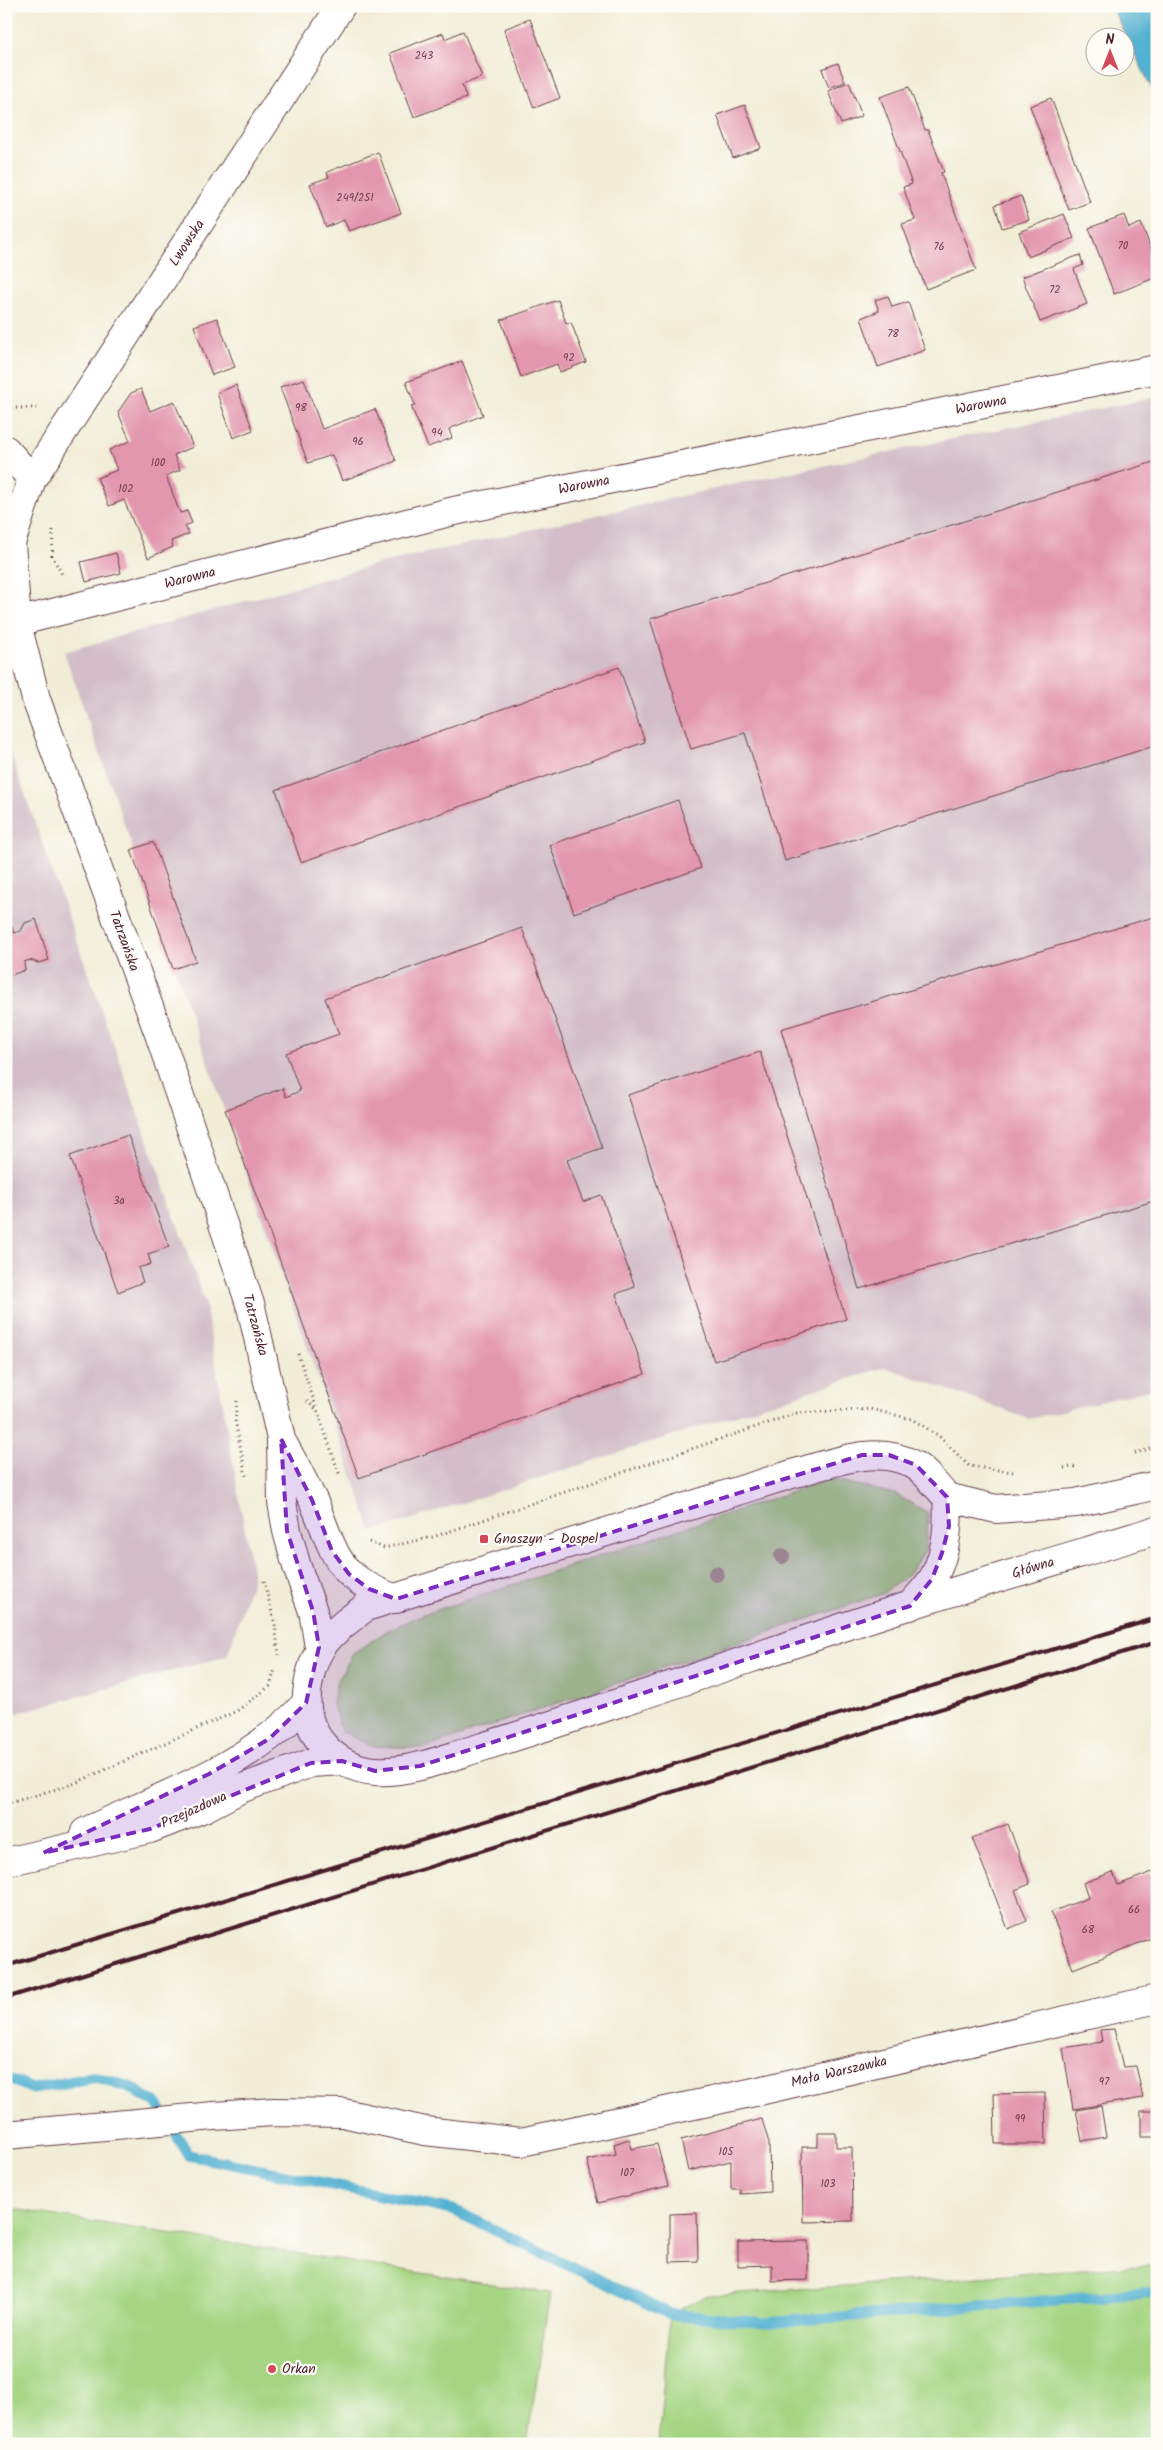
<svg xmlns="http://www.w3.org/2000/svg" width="1163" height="2450" viewBox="0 0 1163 2450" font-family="Kalam,sans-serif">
<rect width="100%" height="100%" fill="#fdfcf7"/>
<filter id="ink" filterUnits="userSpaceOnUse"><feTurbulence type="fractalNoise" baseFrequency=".02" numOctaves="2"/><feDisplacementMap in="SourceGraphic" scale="10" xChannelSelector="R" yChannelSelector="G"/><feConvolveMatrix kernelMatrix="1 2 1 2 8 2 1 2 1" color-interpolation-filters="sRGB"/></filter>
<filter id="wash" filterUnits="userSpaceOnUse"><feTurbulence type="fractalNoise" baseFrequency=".0096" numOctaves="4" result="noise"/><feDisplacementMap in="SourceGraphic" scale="20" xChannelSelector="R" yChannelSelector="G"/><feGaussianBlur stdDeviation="1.12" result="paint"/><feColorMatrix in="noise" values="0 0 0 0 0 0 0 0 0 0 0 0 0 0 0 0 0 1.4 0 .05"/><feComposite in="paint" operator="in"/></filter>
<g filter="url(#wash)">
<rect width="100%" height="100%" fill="#f1edd7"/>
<!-- industrial -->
<path fill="#d2bdc8" d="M1157,397V1388L1029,1419L885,1367L372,1532L64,652L385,562L759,479Z
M6,741L205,1303L253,1577L227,1656L6,1716Z"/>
<!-- green -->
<path fill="#a5d583" stroke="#787a57" d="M831,1479L895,1494L928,1513L925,1551L908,1575L882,1594L424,1748L371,1746L341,1731L333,1704L336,1684L353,1653L387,1631L416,1617Z
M6,2208L550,2293L527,2444H6Z
M1157,2265V2444H658L670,2314L709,2295Z"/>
<!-- water -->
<path fill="#53b1d1" stroke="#4e687e" d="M1111,6H1157V99Z"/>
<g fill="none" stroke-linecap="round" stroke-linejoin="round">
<!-- stream -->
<path stroke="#53b1d1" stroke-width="11" d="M6,2078L33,2089L96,2077L130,2087L157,2104L189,2155L453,2210L670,2314L765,2323L1157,2292"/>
</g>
<g id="blocks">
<!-- building -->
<path fill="#e397af" d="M530,19L560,98L534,108L504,29Z
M463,31L482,77L462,85L466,98L414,117L390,53L443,33L445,39Z
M838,63L845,82L829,88L822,69Z
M849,82L862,116L841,124L828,91Z
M909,87L925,130H928L944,172L941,173L976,270L926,289L902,224L915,220L903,187L912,184L880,97Z
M1051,98L1090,202L1069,210L1030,106Z
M745,105L761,148L733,158L717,115Z
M378,152L401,213L349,231L344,220L326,227L310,184L329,177L327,172Z
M1021,196L1029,220L1002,228L995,205Z
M1064,214L1074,238L1028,257L1019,232Z
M1124,215L1129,228L1141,223L1157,264V277L1114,294L1089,228Z
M1080,255L1083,265L1074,269L1087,304L1040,322L1022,277Z
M888,296L892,307L908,302L925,350L878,367L861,318L879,311L875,300Z
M558,300L566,323L571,322L586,362L560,372L557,364L521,377L501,320Z
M217,318L235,367L212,375L194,326Z
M462,361L483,415L449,429L452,438L428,447L411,406L415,405L406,382Z
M304,379L322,429L375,409L396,461L342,481L332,455L308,463L280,387Z
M236,385L253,430L233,438L217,393Z
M141,389L150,411L174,401L193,447L174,455L180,470L166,476L180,513L187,511L192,523L185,526L189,534L171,541L173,547L148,558L124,500L109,506L97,478L117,470L109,450L130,441L118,412L131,393Z
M1157,461V745L785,861L745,733L691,749L650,619Z
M116,553L121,573L86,582L81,562Z
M619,667L645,742L301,862L276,790Z
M678,800L701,868L574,913L550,845Z
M153,842L196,961L173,969L131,850Z
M1157,916V1200L859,1289L781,1029Z
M36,919L49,960L38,963L30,960L24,962L25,970L6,977V929L12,927L14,933L21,931L25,923Z
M522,928L602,1148L567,1160L583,1202L601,1195L635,1287L616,1294L645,1374L359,1478L225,1110L283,1088L286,1097L300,1091L286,1053L339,1034L325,998Z
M760,1052L846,1319L714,1361L628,1095Z
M128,1135L169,1247L148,1254L151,1264L138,1268L143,1282L118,1292L70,1156Z
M1008,1824L1030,1884L1015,1890L1027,1921L1008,1929L972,1838Z
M1155,1871L1157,1936L1073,1969L1051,1912L1088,1898L1083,1883L1113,1872L1118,1885Z
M1114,2029L1123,2067L1136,2066L1143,2098L1073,2109L1063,2048L1102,2042L1100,2030Z
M1045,2093L1046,2144H995L994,2094Z
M1101,2106L1106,2137L1082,2141L1076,2110Z
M1141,2111H1157V2137H1141Z
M762,2119L769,2143L770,2192L740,2194V2189H731V2161L688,2171L681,2140Z
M818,2133H836V2147H852L853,2221L803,2222L802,2147H818Z
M629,2139L631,2149L657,2144L668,2186L598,2203L587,2160L616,2154L614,2144Z
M697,2213L698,2261L670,2262V2214Z
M808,2241V2280L772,2281V2265L738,2266V2242Z"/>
</g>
</g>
<g filter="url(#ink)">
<use href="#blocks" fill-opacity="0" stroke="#633e45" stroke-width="1"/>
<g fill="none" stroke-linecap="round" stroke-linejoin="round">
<defs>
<path id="street" d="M6,450L32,479
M17,622L454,511L1157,369
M284,1445C294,1463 304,1482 313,1500C337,1556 334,1576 396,1599
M319,1647L313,1611L297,1567L287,1531L282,1502L281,1439L251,1307L159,1034L36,699L20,636L17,622L11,543L32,479L341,6
M6,2135L214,2116L273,2112L343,2113L425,2131L521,2142L759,2091L1157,1999"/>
<path id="primary" d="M947,1497L996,1509L1076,1503L1157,1485
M910,1606C917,1597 927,1588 933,1578C947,1553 949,1525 947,1497C937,1488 926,1471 914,1465C876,1443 831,1464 792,1474L366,1607C330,1634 312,1646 307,1694C303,1734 335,1768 375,1771C411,1773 449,1757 482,1747C531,1732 579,1716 627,1700C722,1669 816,1635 911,1605C993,1579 1075,1555 1157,1530
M85,1832C159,1797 252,1765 306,1703
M6,1862L150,1829L204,1808L240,1789L311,1763L342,1761"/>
</defs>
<!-- street casing -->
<use href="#street" stroke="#633e45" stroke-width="30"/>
<!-- primary casing -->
<use href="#primary" stroke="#633e45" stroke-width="30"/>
<!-- path -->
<path stroke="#633e45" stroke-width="3" stroke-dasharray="1 4" stroke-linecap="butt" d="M6,408H38
M53,530L52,556L63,576
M298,1354L340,1476
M237,1401L235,1420L246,1476
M307,1401L317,1410
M1135,1453L1157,1447
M1064,1468L1078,1466
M369,1542L384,1548L433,1537L797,1413L870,1409L912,1419L939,1436L969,1466L1013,1472
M264,1581L275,1625L279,1655
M6,1804L73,1784L237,1711L270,1686L275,1669"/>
<!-- street -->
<use href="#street" stroke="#fff" stroke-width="28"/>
<!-- primary -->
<use href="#primary" stroke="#fff" stroke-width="28"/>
<!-- rail -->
<path stroke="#4a1f2b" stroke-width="4" d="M6,1966L1157,1618
M6,1998L1157,1642"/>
</g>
<!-- trees -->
<g fill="#a49a87">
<circle cx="782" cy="1556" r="8"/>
<circle cx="716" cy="1574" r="8"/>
</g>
</g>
<!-- marked area -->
<path fill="#7b2cbf" fill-opacity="0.2" stroke="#7b2cbf" stroke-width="4" stroke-dasharray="10 6" stroke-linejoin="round" d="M281,1439L312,1500L332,1551L349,1574L369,1589L396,1599L862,1455H889L916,1465L947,1497L949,1526L942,1553L932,1579L910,1606L420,1766L375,1771L342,1761L311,1763L150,1829L43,1853L209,1774L269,1739L306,1703L319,1647L313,1611L287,1531Z"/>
<!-- markers -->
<g fill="#d1495b" stroke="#fdfcf7" stroke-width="2">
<rect x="479" y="1534" width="10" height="10" rx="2.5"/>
<circle cx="272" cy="2369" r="5"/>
</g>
<g text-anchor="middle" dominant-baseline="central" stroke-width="4.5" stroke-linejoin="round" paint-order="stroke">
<!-- number labels -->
<g font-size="11" fill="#703d4c">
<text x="424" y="56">243</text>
<text x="355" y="198">249/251</text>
<text x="1123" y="246">70</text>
<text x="939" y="247">76</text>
<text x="1055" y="290">72</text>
<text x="893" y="334">78</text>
<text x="569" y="358">92</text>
<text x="301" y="408">98</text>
<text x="437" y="433">94</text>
<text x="358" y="442">96</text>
<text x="158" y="463">100</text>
<text x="126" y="489">102</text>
<text x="119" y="1201">3a</text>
<text x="1134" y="1910">66</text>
<text x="1088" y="1930">68</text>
<text x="1104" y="2082">97</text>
<text x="1020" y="2119">99</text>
<text x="726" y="2152">105</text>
<text x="627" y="2173">107</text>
<text x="828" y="2184">103</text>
</g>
<!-- street labels -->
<g font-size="14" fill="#4a1f2b" stroke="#fdfcf7">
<text transform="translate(187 243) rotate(-57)">Lwowska</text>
<text transform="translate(981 405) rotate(-11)">Warowna</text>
<text transform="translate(584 485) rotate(-11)">Warowna</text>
<text transform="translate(190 578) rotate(-14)">Warowna</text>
<text transform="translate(124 941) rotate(70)">Tatrzańska</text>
<text transform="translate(255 1325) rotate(75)">Tatrzańska</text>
<text transform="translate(1033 1568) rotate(-17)">Główna</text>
<text transform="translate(194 1810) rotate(-24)">Przejazdowa</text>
<text transform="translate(839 2072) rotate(-13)">Mała Warszawka</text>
</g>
<!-- poi labels -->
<g font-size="14" fill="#4a1f2b" stroke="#fdfcf7" text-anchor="start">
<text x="494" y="1539">Gnaszyn - Dospel</text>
<text x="282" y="2369">Orkan</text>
</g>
</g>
<!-- margin -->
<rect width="1163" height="2450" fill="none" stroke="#fdfcf7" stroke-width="25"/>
<!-- north arrow -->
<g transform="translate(1110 52)"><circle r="24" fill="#fdfcf7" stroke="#b5a4a5"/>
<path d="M0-4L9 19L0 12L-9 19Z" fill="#d1495b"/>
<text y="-8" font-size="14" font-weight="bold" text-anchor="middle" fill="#4a1f2b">N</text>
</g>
</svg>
